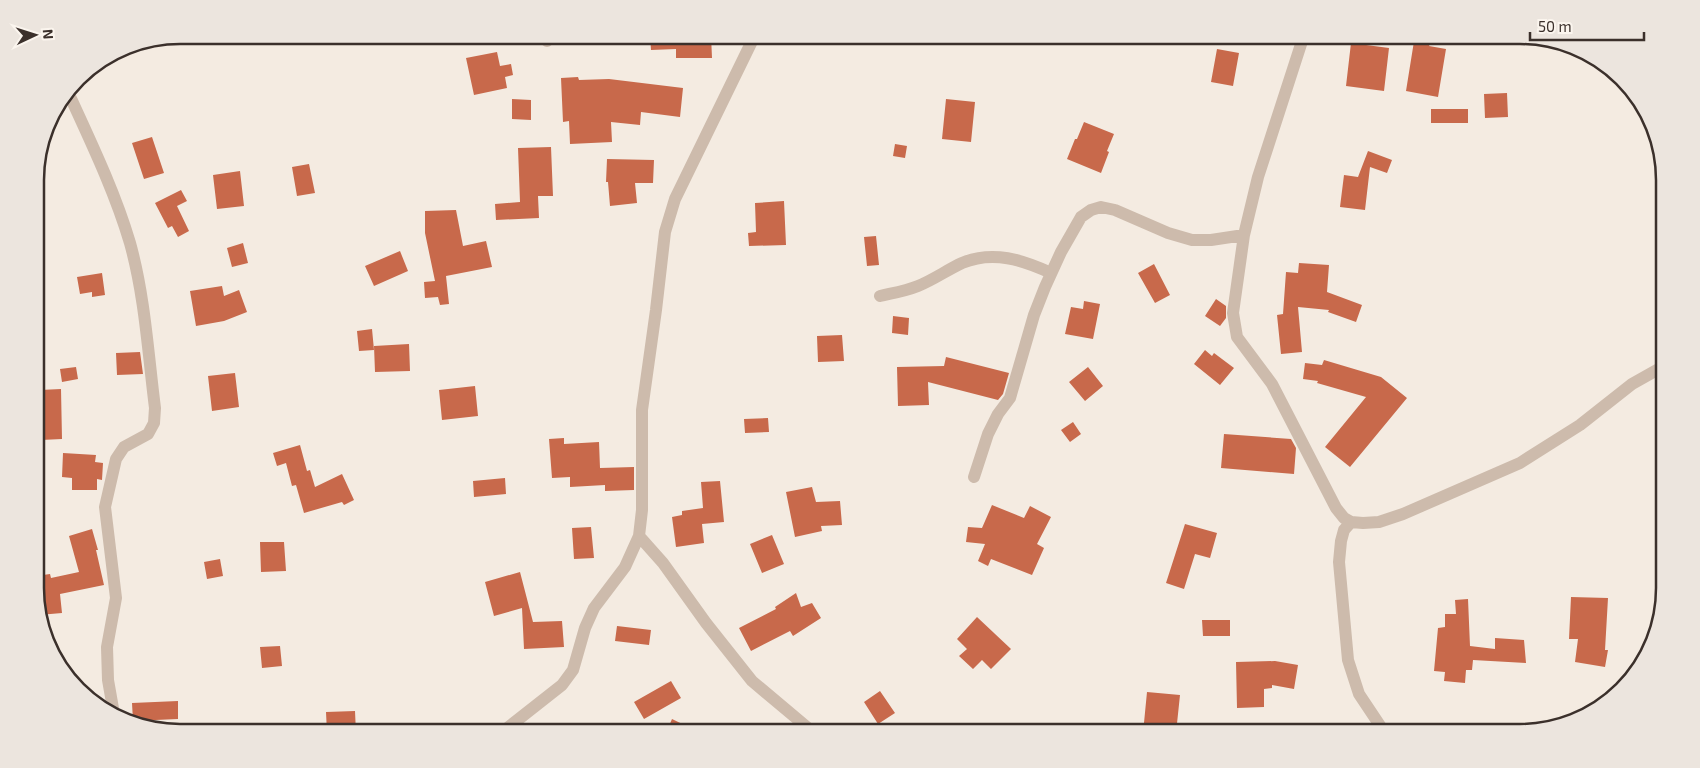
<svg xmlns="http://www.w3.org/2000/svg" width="1700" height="768" viewBox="0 0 1700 768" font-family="'Exo 2',sans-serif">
<rect width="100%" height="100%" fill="#f4ebe1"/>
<!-- building -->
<path fill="#c8694b" d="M650,35H711L712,58H676V49L651,50Z
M1415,35H1435L1429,46L1446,49L1438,97L1406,91Z
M1351,43L1389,48L1384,91L1346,86Z
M1217,49L1239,53L1233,86L1211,82Z
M497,52L500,66L511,64L513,75L505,77L507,88L474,95L466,58Z
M578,77L579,80L609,79L683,88L680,117L641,112L640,125L611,122L612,142L570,144L569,121L563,122L561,78Z
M1507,93L1508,117L1485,118L1484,94Z
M512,99L531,100V120L512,119Z
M946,99L975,102L971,142L942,139Z
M1431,109H1468V123H1431Z
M1084,122L1114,134L1107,151L1109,152L1101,173L1067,159L1075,139H1077Z
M152,137L164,173L144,179L132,143Z
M895,144L907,146L905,158L893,156Z
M551,147L553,196H538L539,218L496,220L495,204L520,202L518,148Z
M1368,151L1392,160L1387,173L1370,167L1365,210L1340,207L1344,175L1358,177Z
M607,159L654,160L653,183H635L637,203L610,206L608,182H606Z
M309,164L315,193L297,196L292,167Z
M240,171L244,206L217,209L213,175Z
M181,190L187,201L177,206L189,231L178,237L172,226L168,228L155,203Z
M784,201L786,245L749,246L748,233L756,232L755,203Z
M456,210L463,246L486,241L492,267L446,276L449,304L440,305L438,297L425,298L424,282L435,281L425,233V211Z
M876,236L879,265L867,266L864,237Z
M243,243L248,263L232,267L227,248Z
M400,251L408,271L374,286L365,266Z
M1299,263L1329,265L1327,292L1362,305L1356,322L1328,312L1329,310L1298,307L1302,352L1281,354L1277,315L1283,314L1286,272L1298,273Z
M1154,264L1170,295L1155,303L1138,273Z
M102,273L105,295L92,297V292L80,294L77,277Z
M222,286L224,296L239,290L247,312L224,321L196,326L190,291Z
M1216,299L1226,306V318L1220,326L1205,316Z
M1084,301L1100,304L1093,339L1065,334L1071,307L1083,309Z
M893,316L909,318L908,335L892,333Z
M372,329L374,350L359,351L357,331Z
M842,335L844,361L818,362L817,336Z
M409,344L410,371L375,372L374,346Z
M1205,350L1212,356L1214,353L1234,368L1220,385L1194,364Z
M140,352L143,374L117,375L116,353Z
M946,357L1009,373L1003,394L998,400L928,382L929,405L898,406L897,367L944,366Z
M1324,360L1381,377L1407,398L1350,467L1325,447L1366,397L1317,383L1318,381L1303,379L1305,363L1322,365Z
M76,367L78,379L62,382L60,369Z
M1088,367L1103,386L1085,401L1069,382Z
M235,373L239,407L212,411L208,376Z
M475,386L478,416L442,420L439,390Z
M61,389L62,439L41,440L40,390Z
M768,418L769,432L745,433L744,419Z
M1073,422L1081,434L1070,442L1061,430Z
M1224,434L1291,439L1296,448L1294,474L1221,468Z
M564,438V444L599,442L600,468L634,467V490L605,491V485L570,487V477L552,478L549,439Z
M300,445L307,471L310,470L315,487L342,474L354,500L344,505L342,502L304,513L296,485L292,486L286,463L277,466L273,453Z
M63,453L96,455L95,462L103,463L102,480L97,479V490H72V478L62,477Z
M505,478L506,494L474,497L473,481Z
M720,481L724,522L702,524L704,543L676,547L672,517L682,515V511L703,508L701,482Z
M812,487L816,502L840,501L842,525L821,526L822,531L795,537L786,492Z
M992,505L1024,518L1030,506L1051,517L1037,544L1044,548L1032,575L991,559L988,566L978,561L985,544L966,542L968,527L982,528Z
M1185,524L1217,533L1210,558L1195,554L1184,589L1166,583Z
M591,527L594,558L574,559L572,528Z
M92,529L98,550H96L104,585L60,594L62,613L39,615L36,607V576L50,574L51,578L79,572L69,536Z
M772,535L784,564L762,573L750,544Z
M260,542H284L286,571L261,572Z
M220,559L223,576L207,579L204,562Z
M520,572L533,622L562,621L564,647L524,649L522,608L494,616L485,582Z
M796,593L801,607L812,603L821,618L793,636L790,631L751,651L739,628L776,609L775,607Z
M1571,597L1608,598L1605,650H1608L1605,667L1575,662L1578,639H1569Z
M1468,599L1470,646L1495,649V638L1524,640L1526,663L1473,660L1472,670H1466L1465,683L1444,681L1445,672L1434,671L1438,628L1445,627V614H1456L1455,600Z
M977,617L1011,649L991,669L982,660L973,669L959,656L967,649L957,639Z
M1202,620H1230V636H1203Z
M617,626L651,630L649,645L615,641Z
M280,646L282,666L262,668L260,647Z
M1275,661L1298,665L1294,689L1272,685V688L1264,689V707L1237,708L1236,662Z
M671,681L681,698L644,719L634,702Z
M880,691L895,713L878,724L864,702Z
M1147,692L1180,695L1176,733H1143Z
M178,701V719L133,721L132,703Z
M355,711L356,733H327L326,712Z
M672,719L701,733H666Z"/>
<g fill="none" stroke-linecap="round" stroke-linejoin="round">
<!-- minor -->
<path stroke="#cdbbac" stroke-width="12" d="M547,35V41
M1304,35L1258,177L1244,235L1233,313L1237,337L1272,384L1336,508L1344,518L1351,522L1363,523L1379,522L1403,514L1520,463L1580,425L1632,384L1664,366
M68,92C90,140 115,192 130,243C145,297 148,353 155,408L154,423L148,434L124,447L116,459L105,507L116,598L107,647L108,680L114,714
M880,296C893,293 906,291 918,286C933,280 947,270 962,263C993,250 1023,260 1051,273
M974,477L988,434L998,414L1010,398L1034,315L1045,287L1061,252L1081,217L1091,210L1101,207L1115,210L1168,233L1192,240H1211L1244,235
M1351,522L1344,530L1341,541L1339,562L1348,660L1359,694L1385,733
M639,536L663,563L706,623L752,681L814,733
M501,733L562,685L573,670L585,628L594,608L625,567L639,536L642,510V410L656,310L665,232L675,199L755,35"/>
</g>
<!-- crop -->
<path d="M0 0H1700V768H0ZM180 44H1520A136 136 0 0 1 1656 180V588A136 136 0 0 1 1520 724H180A136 136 0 0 1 44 588V180A136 136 0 0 1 180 44Z" fill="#ece5de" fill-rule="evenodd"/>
<path fill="none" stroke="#3b302b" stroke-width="2.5" d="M180 44H1520A136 136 0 0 1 1656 180V588A136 136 0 0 1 1520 724H180A136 136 0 0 1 44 588V180A136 136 0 0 1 180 44Z"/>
<!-- north arrow -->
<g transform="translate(35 35) rotate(86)" stroke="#fbf5ee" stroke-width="4" paint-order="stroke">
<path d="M0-4L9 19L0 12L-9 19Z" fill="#3b302b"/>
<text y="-8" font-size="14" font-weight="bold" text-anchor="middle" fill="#3b302b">N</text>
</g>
<!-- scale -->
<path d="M1530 32v8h114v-8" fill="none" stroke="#3b302b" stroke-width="2.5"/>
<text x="1538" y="32" font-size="15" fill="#3b302b" stroke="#fbf5ee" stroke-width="4" paint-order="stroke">50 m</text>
</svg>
